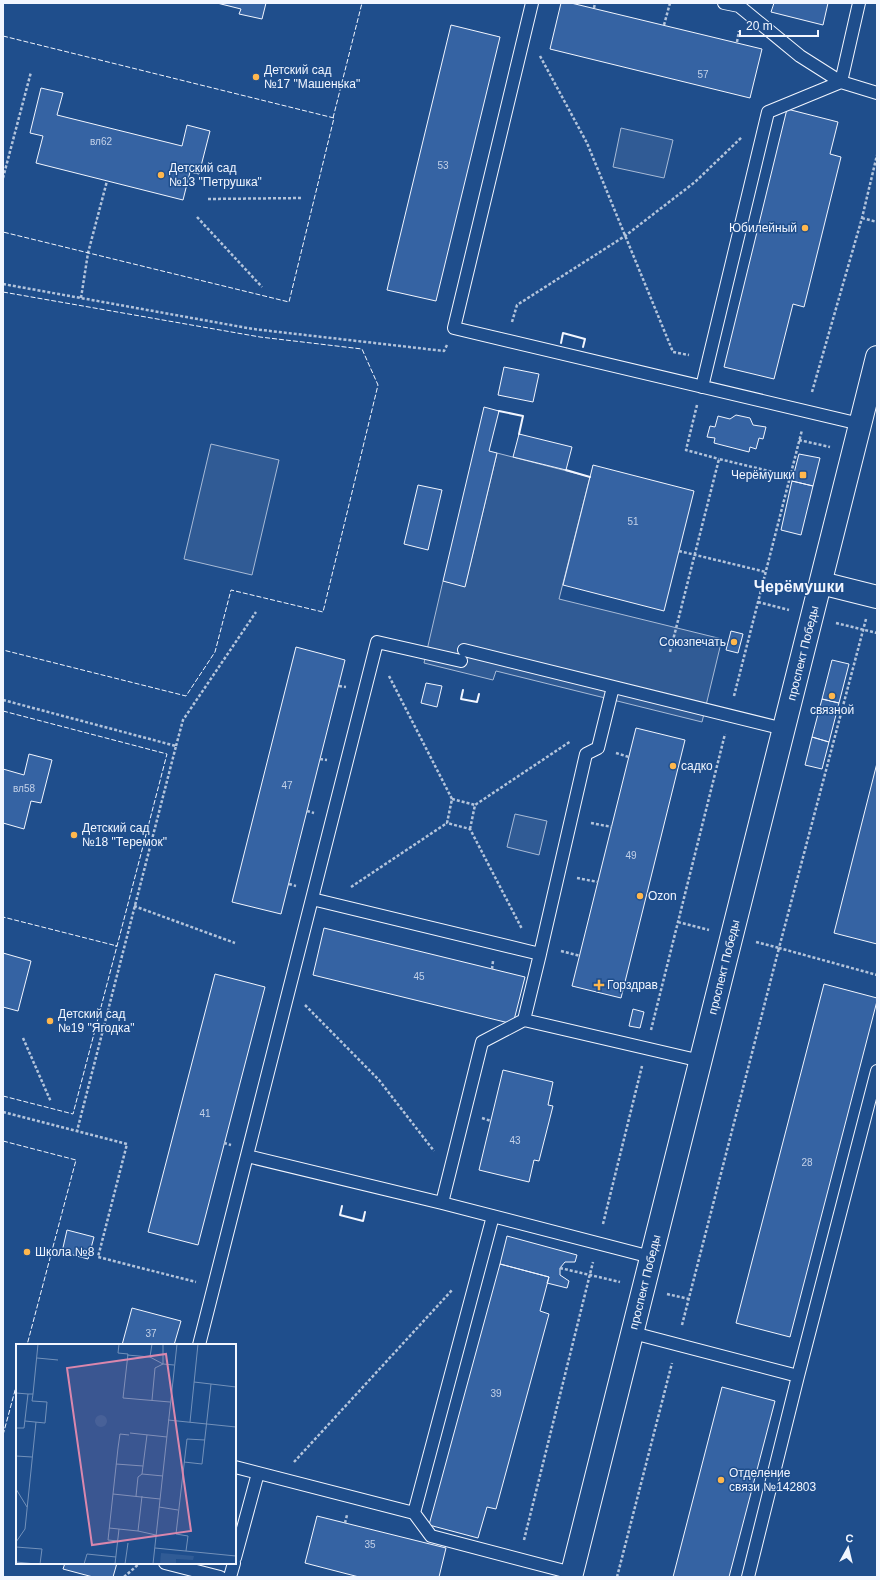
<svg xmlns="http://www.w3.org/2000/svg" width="880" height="1580" viewBox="0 0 880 1580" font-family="Arial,sans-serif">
<rect width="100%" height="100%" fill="#1f4e8c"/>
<!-- built -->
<path fill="#305b95" stroke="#a8bbd7" d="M621,128L673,140L664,178L613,167Z
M211,444L279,460L252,575L184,559Z
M497,453L590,477L559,599L722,639L702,722L496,671L493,680L424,663L443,581L465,586Z
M515,814L547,821L539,855L507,847Z"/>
<!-- building -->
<path fill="#3563a3" stroke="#f2f6ff" d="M217,3H266L262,19L239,14L241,9Z
M561,3H571L762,49L750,98L550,49Z
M774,3H828L823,25L771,12Z
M451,25L500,37L436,301L387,290Z
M41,88L63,93L57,115L182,146L187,125L210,131L199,174L190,172L183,200L36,163L43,136L30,133Z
M787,109L838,122L830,154L841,157L804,307L793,304L774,379L724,367Z
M504,367L539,374L533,402L498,395Z
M484,407L499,411L489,451L497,453L465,587L443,581Z
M736,415L750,418L753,425L766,427L763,439L759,438L756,449L750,447L749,452L714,443L715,438L707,437L710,426L715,427L718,416L730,419Z
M519,434L572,447L566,470L513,457Z
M799,454L820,458L813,486L792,481Z
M593,465L694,491L664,611L563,585Z
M792,481L813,486L801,535L781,530Z
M418,485L442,490L428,550L404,544Z
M731,631L743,634L738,653L726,650Z
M296,647L345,660L281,914L232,902Z
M832,660L849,664L839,703L822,699Z
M426,683L442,686L437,707L421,703Z
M822,699L839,703L829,742L812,737Z
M636,728L685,740L621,998L572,986Z
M812,737L829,742L822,769L805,765Z
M29,754L52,760L41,803L31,801L24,829L3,823V769L24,775Z
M877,763V944L834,933Z
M324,928L525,977L513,1024L313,975Z
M3,953L31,961L18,1011L3,1007Z
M215,974L265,987L198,1245L148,1232Z
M824,984L877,998V1001L790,1337L736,1323Z
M633,1009L644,1012L640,1028L629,1026Z
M503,1070L553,1082L548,1105L553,1106L539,1161L534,1160L529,1182L479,1170Z
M67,1230L94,1237L88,1259L62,1252Z
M507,1236L577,1255L575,1262H565L560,1268V1275L569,1281L567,1288L547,1283L549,1277L500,1264Z
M500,1264L549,1277L540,1311L549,1314L496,1509L487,1507L478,1538L429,1525Z
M132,1308L181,1321L174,1345H122Z
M722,1387L775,1401L729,1577H673Z
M317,1516L446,1548L439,1577H359L305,1563Z
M65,1563H117L113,1577H93L63,1569Z"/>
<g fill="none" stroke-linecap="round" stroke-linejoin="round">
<defs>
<path id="lane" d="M532,3L454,328L860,424
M724,3L739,6
M740,3L739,6L800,56L841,82L859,3
M702,387L768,112L841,82L877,93
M464,650L784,729
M312,899L540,954L586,754L598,748L613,687
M540,954L524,1020L701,1061
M247,1156L442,1203L651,1257
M442,1203L482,1042L524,1020
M633,1333L798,1376
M199,1345L377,642L461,661
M235,1467L414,1513L493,1216
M414,1513L431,1536L572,1573
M235,1558L258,1473
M165,1563L220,1577
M230,1577L234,1563
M748,1577L798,1376L877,1071"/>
<path id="street" d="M821,583L877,597"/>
<path id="secondary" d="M571,1577L877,357"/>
</defs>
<!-- lane casing -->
<use href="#lane" stroke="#f2f6ff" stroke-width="14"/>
<!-- street casing -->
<use href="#street" stroke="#f2f6ff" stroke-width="24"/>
<!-- secondary casing -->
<use href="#secondary" stroke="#f2f6ff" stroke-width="24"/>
<!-- path -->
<path stroke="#b3c4dc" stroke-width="2.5" stroke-dasharray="3 2" stroke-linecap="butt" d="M594,8L595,3
M664,25L670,3
M737,42L739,31
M540,56L587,143L673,352L689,355
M3,178L31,72
M208,199L303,198
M197,217L262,287
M862,218L877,222
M3,284L253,329L444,351L447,345
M81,298L88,253L107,181
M512,322L517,305L625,236L695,182L742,137
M812,392L862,218L877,155
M697,405L686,450L719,459
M799,440L830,447
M679,551L766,572
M758,602L789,610
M866,619L779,948L877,975
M836,623L877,633
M670,652L719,459L790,476
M389,676L452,799L447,823L470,829L522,929
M339,686L346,687
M734,696L802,430
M3,700L176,746L77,1131
M176,746L183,720L256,612
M616,753L629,757
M320,759L327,760
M452,799L475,805
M307,811L314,813
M591,823L612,827
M470,829L475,805L571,741
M577,878L598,882
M289,884L296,886
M351,887L447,823
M134,906L235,943
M678,922L709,930
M561,951L580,956
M492,969L493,961
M305,1005L379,1080L434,1151
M651,1030L725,734
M23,1038L51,1102
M3,1112L127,1144L98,1257L196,1282
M482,1118L491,1121
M224,1143L231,1145
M603,1224L642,1066
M560,1268L620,1282
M667,1294L689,1299
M682,1325L779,948L756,942
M294,1462L453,1289
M345,1523L347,1515
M524,1540L593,1262
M124,1577L140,1563
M617,1577L672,1363"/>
<!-- lane -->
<use href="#lane" stroke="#1f4e8c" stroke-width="12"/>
<!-- street -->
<use href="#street" stroke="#1f4e8c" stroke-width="22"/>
<!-- secondary -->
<use href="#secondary" stroke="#1f4e8c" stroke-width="22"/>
<!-- fence -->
<path stroke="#f2f6ff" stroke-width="1" stroke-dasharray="5 2" stroke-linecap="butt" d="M3,36L334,118L289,302L3,232
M333,118L362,3
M3,292L260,337L362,349L378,385L323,612L231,590L215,652L186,696L3,650
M3,711L167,754L117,946L3,917
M3,1096L73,1114L117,946H115
M3,1141L76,1160L27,1345
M3,1435L17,1383"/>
<!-- wall -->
<path stroke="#f2f6ff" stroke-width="2" d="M561,343L563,333L585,339L583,347
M499,411L523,416L519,434
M566,470L590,477
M463,690L461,699L477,702L479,694
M342,1206L340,1215L363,1221L365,1212"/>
</g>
<!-- markers -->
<g fill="#ffb74d" stroke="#1f4e8c" stroke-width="1.5">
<circle cx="256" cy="77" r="4"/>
<circle cx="161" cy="175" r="4"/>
<circle cx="805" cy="228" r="4"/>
<rect x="799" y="471" width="8" height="8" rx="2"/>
<circle cx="734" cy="642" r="4"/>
<circle cx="832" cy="696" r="4"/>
<circle cx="673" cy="766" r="4"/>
<circle cx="74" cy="835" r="4"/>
<circle cx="640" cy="896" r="4"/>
<path d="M597 979h4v4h4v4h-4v4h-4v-4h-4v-4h4z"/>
<circle cx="50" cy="1021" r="4"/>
<circle cx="27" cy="1252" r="4"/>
<circle cx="721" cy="1480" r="4"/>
</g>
<g text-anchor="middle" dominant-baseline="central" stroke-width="3" stroke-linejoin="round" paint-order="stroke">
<!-- number labels -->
<g font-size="10" fill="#c3d1e8">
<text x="703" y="74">57</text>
<text x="101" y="141">вл62</text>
<text x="443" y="165">53</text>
<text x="633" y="521">51</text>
<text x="287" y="785">47</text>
<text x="24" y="788">вл58</text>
<text x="631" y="855">49</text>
<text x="419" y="976">45</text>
<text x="205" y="1113">41</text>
<text x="515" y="1140">43</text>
<text x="807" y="1162">28</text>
<text x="151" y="1333">37</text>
<text x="496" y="1393">39</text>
<text x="370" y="1544">35</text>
</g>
<!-- poi labels -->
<g font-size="12" fill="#f2f6ff" stroke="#1f4e8c" text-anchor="start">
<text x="264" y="70">Детский сад<tspan x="264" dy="14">№17 "Машенька"</tspan></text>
<text x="169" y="168">Детский сад<tspan x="169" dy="14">№13 "Петрушка"</tspan></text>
<text x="797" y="228" text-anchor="end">Юбилейный</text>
<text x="795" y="475" text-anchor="end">Черёмушки</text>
<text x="726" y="642" text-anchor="end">Союзпечать</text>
<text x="832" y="710" text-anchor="middle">связной</text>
<text x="681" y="766">садко</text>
<text x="82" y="828">Детский сад<tspan x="82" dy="14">№18 "Теремок"</tspan></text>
<text x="648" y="896">Ozon</text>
<text x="607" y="985">Горздрав</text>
<text x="58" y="1014">Детский сад<tspan x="58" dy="14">№19 "Ягодка"</tspan></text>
<text x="35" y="1252">Школа №8</text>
<text x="729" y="1473">Отделение<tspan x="729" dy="14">связи №142803</tspan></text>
</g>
<!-- street labels -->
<g font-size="12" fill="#f2f6ff" stroke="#1f4e8c">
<text transform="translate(803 653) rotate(-76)">проспект Победы</text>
<text transform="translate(724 967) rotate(-76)">проспект Победы</text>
<text transform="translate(645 1282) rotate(-76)">проспект Победы</text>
</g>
<!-- district labels -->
<g font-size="16" font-weight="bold" fill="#f2f6ff" stroke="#1f4e8c">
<text x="799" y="586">Черёмушки</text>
</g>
</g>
<!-- overview -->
<g transform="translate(16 1344)">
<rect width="220" height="220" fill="#1f4e8c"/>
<path d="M79 77a6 6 0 1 1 12 0a6 6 0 1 1-12 0ZM145,209L178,212L177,216L160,215V220H144Z" fill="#305b95"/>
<path fill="none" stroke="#7391ba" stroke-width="1" d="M103,0L102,9L112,10L107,54L154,58M136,0L134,13L147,20V0M111,11L134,13M21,14L42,16M195,40L220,43M0,49L12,50L8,84H0M12,50H17L22,0M136,56L139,24L147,20L158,21M152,76L220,83M9,77L29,79L31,58L16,57L17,50M174,78L182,0M114,89L151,93M0,112L16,113M168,118L186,120L195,40L178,38M100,120L127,122L131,91M127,122L126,130L147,132M0,145L11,163M97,150L144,155M120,152L122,133L126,130M143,163L162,166M93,184L122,187L126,152M122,187L140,191M102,197L92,196L102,104L104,90L113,91M0,198L9,185L20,78M0,203L26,205L24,220M139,204L220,212M170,207L172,192L160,190L171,95L189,96M0,218L20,220M68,220L71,210L100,213M99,220L103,185M109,220L112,199M137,220L161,0"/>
<path fill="#da87ad" fill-opacity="0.15" stroke="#da87ad" stroke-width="2" d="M150,10L175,187L76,201L51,24Z"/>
<rect width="220" height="220" fill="none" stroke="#f2f6ff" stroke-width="2"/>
</g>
<!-- border -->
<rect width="880" height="1580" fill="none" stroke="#f2f6ff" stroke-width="8"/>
<!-- north arrow -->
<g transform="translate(848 1548) rotate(8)" stroke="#1f4e8c" stroke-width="3" paint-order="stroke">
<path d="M0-3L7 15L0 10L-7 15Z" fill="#f2f6ff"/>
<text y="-6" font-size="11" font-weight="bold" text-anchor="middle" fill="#f2f6ff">С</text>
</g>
<!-- scale -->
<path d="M740 30v6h78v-6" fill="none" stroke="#f2f6ff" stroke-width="2"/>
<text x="746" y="30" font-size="12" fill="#f2f6ff" stroke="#1f4e8c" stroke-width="3" paint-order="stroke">20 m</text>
</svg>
